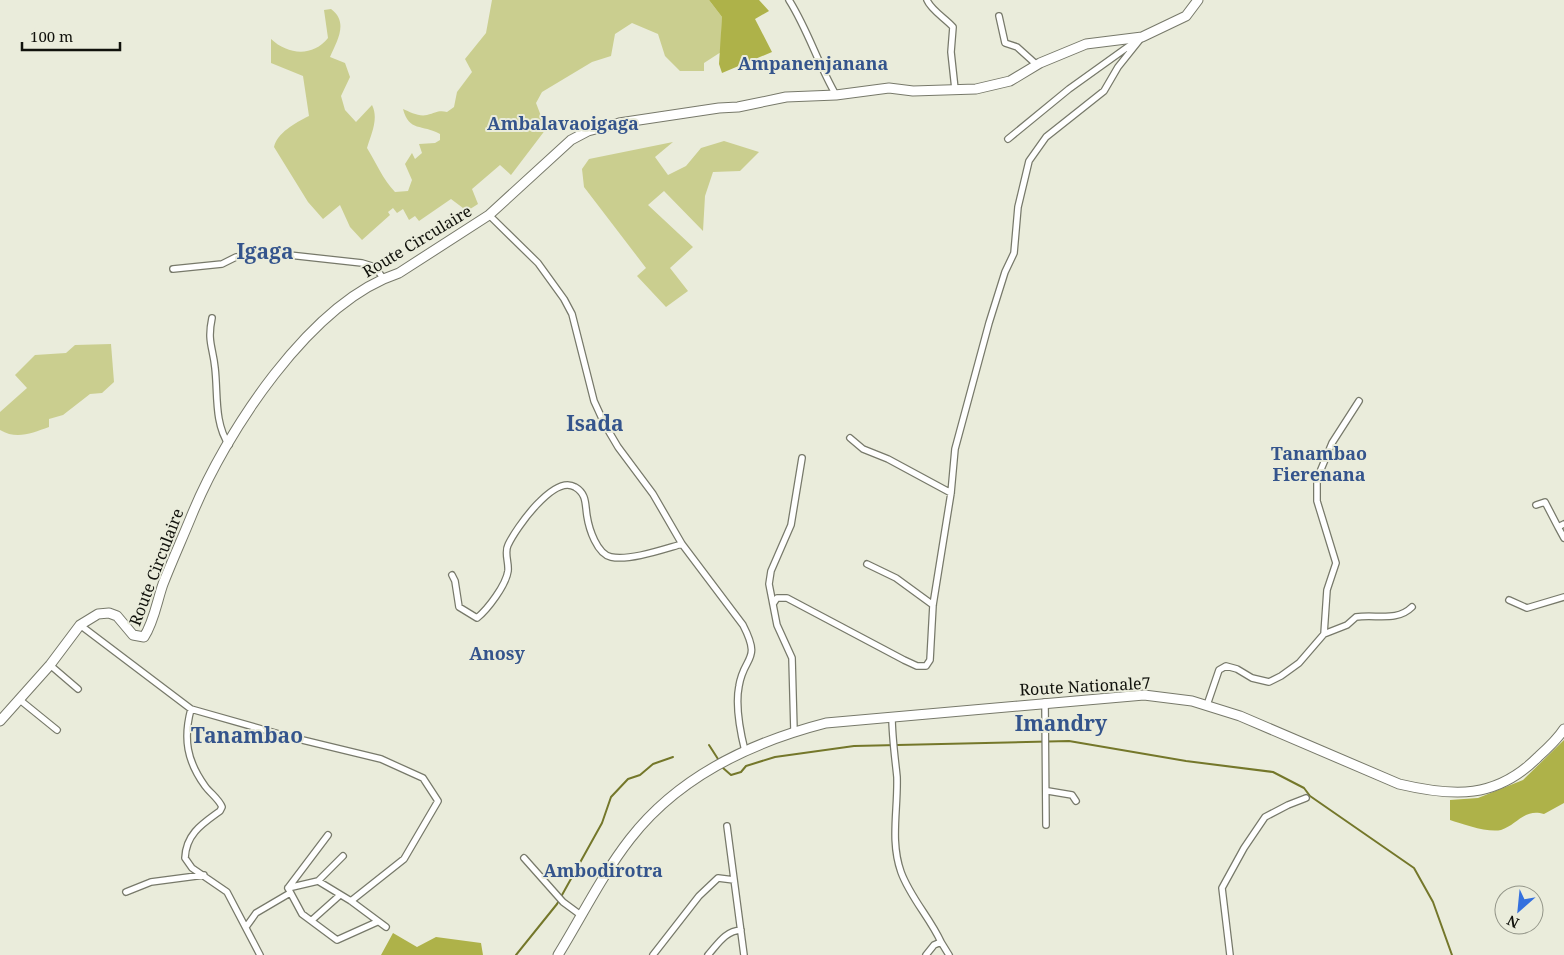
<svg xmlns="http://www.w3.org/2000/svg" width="1564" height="955" viewBox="0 0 1564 955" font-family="'Noto Serif',serif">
<rect width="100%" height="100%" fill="#eaecdb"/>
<!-- green -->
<path fill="#cace8f" d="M492,0H709L722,17L721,52L704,63V71H680L665,56L658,34L632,23L615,34L611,56L592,62L542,92L536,103L546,129L511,175L500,165L472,189L478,204L467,211L451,199L419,221L415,216L409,220L403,209L397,213L393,208L388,212L390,215L362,240L350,227L340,205L323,219L308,202L274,147C277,133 295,123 309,116L303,76L271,63V39C288,55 313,57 328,38L324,10L331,9C349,22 337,41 330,57L345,63L350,77L341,96L345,110L356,122L372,105C379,119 371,134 367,148C377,164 382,178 395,192L408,191L412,180L405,164L412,153L415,159L422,153L419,144L435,143L440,140V134C422,124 409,132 403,109C410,112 419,117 427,115C436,113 438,110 447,112L454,107L457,92L472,72L465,59L486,33Z
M724,141L759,152L740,171L713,172L705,196L703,231L664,191L648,205L693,247L670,268L688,291L666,307L637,276L646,268L584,187L582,169L589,159L673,142L655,157L668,175L686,166L701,148Z
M111,344L114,382L102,393L90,394L63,415L49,419V427C32,433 17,440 0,430V412L27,388L15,375L35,355L66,353L75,345Z"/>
<!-- forest -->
<path fill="#aeb249" d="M709,0H759L769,11L755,19L772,52L722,73L719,64L722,17Z
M1564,740V803L1544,814C1524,808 1517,825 1501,830C1488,833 1462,824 1450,820V800L1478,798L1523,780Z
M393,933L417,947L436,937L481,943L483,955H381Z"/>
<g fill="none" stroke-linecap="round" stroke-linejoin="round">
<!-- stream -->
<path stroke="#74772a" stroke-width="2" d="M709,745L718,759
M723,768L731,775L741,772L746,766L775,757L854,746L1069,741L1186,761L1273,772L1304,788L1310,796L1414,868L1433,902L1452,955
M516,955L557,904L602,823L611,797L628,779L640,775L653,764L673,757"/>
<defs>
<path id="street" d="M789,0C808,30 818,64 836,95
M927,0C931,10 945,18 953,27L951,52L955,89
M999,16L1005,43L1017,47L1037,65
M1008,139L1069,89L1136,41
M489,215L538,263L564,299L572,314L594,401L605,425L618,447L653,494L682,544L743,625C762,662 744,655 739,686C735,706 740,731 745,751
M173,269L222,264L236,257L280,254L362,263L375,267L383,278
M212,318C207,342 213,347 215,368C218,394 214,423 229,445
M850,438L863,449L888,459L951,493
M1536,505L1545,502L1558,527
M1564,524L1558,527L1564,538
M867,564L896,578L933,605
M452,575L455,581L459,607L477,618C488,609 506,585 508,571C509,562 504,553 508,545C516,528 554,474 575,487C587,494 585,504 587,516C589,529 597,554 611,557C630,561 664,549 682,544
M1509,600L1527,608L1564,597
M773,604L777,598H787L904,660L917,666H926L930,660L933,605L951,493L955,449L989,323L1005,272L1014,253L1018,207L1029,161L1046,137L1104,91L1118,67L1142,37
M80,625L191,709L286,736L381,759L423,778L438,801L404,859L351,901
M1324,634L1347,625L1356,617C1376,614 1397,622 1412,607
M50,665L78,689
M20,700L57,730
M1045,702L1046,825
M1207,705L1219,670L1226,666L1237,669L1252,678L1269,682L1281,676L1299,663L1324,634L1327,590L1336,563L1317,501V479L1332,443L1359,401
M191,709C183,739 187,761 205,786C210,793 219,799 222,807L220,811C202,824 186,834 185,858L192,868L227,892L260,955
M892,716C892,737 895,757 897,777C898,810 890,841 901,872C910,897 930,918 941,942L934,945L926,955
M794,731L792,658L777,625L769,584L771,571L791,525L802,458
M1048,791L1072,795L1076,801
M727,826L744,955
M524,858L563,902L582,916
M318,881L343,856
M288,888L302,914L337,940L377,922
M288,888L318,881L351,901L386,927
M288,888L328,835
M126,892L151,882L204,875
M312,920L340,895
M246,927L256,913L290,893
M941,942L949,955
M653,955L699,896L718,878L734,880
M708,955C718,944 725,931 741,930
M1230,955L1222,888L1244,848L1265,817L1288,805L1306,798"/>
<path id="secondary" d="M0,721L50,665L80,625L98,614L109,613L117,616L133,635L144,637C154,622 157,601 163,584C172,561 182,539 191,517C225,433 310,302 399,273L489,215L571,140L588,131L619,123L719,108L738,107L786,97L836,95L889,88L913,91L976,89L1010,81L1040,63L1086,44L1142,37L1186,16L1198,0"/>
<path id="primary" d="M558,955C582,916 602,875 630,839C678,777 752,742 826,723L1144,695L1192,701L1240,716L1399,784C1454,797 1496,799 1538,757C1548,748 1557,740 1564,729"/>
</defs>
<!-- street casing -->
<use href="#street" stroke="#77796a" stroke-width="8"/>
<!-- secondary casing -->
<use href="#secondary" stroke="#77796a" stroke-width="11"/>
<!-- primary casing -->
<use href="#primary" stroke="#77796a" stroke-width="11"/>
<!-- street -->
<use href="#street" stroke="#fff" stroke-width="5.5"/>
<!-- secondary -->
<use href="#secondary" stroke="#fff" stroke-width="9"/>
<!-- primary -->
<use href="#primary" stroke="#fff" stroke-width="9"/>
</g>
<g text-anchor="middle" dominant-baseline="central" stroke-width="4" stroke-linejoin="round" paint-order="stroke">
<!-- street labels -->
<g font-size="16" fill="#11120c" stroke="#eaecdb">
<text transform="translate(417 241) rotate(-31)">Route Circulaire</text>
<text transform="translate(156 567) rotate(-69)">Route Circulaire</text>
<text transform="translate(1085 686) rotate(-3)">Route Nationale7</text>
</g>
<!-- neighbourhood labels -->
<g font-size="18" font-weight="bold" fill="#34548c" stroke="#eaecdb">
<text x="813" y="63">Ampanenjanana</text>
<text x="563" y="123">Ambalavaoigaga</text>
<text x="1319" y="453">Tanambao<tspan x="1319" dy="21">Fierenana</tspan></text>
<text x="497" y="653">Anosy</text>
<text x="603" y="870">Ambodirotra</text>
</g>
<!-- district labels -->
<g font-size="21" font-weight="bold" fill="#34548c" stroke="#eaecdb">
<text x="265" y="251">Igaga</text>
<text x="595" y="423">Isada</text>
<text x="1061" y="723">Imandry</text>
<text x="247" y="735">Tanambao</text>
</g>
</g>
<!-- north arrow -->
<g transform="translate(1519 910) rotate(207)"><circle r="24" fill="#eaecdb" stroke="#939588"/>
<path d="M0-4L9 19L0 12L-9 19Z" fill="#3470de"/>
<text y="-8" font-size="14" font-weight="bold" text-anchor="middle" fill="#11120c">N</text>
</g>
<!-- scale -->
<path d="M22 42v8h98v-8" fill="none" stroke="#11120c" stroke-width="2.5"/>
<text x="30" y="42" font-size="15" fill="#11120c" stroke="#eaecdb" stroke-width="4" paint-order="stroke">100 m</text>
</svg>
